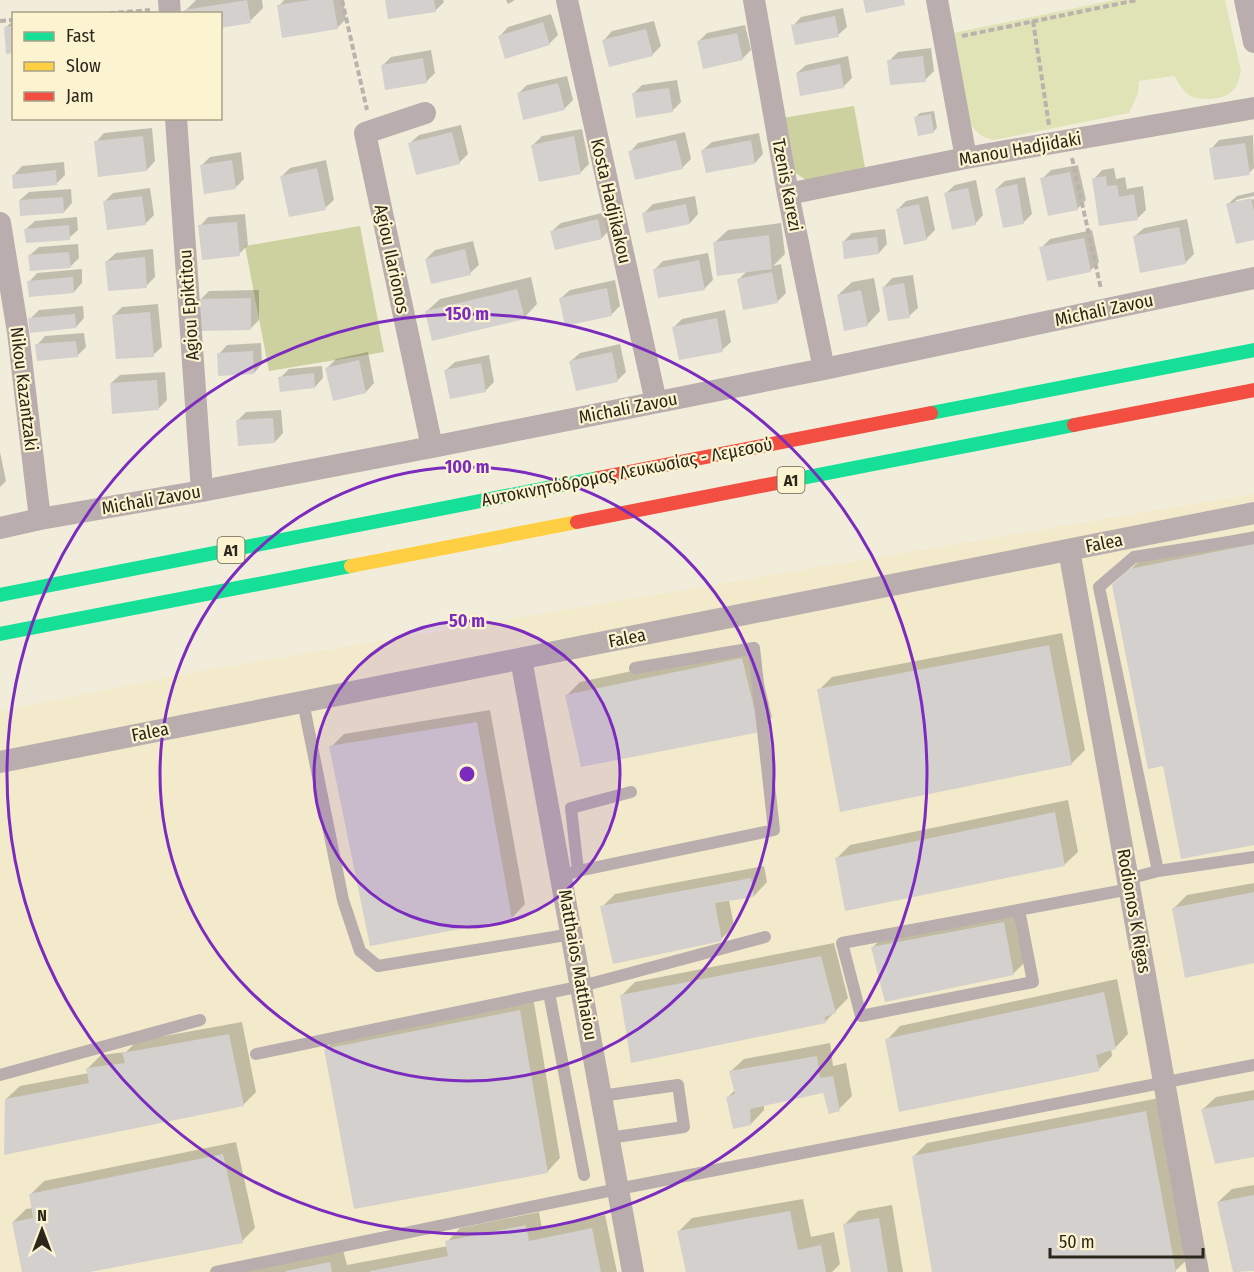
<svg xmlns="http://www.w3.org/2000/svg" width="1254" height="1272" viewBox="0 0 1254 1272" font-family="'Fira Sans Condensed',sans-serif">
<rect width="100%" height="100%" fill="#f2edda"/>
<!-- built -->
<path fill="#f2eaca" d="M1254,494V1272H0V711L190,673Z"/>
<!-- green -->
<path fill="#dfe3b6" d="M1115,0H1225L1241,71C1239,79 1237,88 1230,93C1222,100 1198,101 1189,95C1182,90 1179,83 1174,76L1139,81L1138,94L1129,113L994,140C981,137 977,133 969,122L953,33Z"/>
<!-- forest -->
<path fill="#cdd19f" d="M854,106L866,173L809,182L794,172L782,118Z
M360,226L384,352L269,371L245,246Z"/>
<!-- shadow -->
<path fill="#0003" d="M196,0H262L263,8L250,21L220,14L185,11Z
M284,0H343L346,19L337,28L279,6Z
M387,0H443L444,2L435,11Z
M506,0H515L508,4Z
M843,8L847,27L838,35L793,26L801,17Z
M551,14L558,35L549,44L500,36L508,27Z
M14,20V52L6,27Z
M654,21L661,46L652,55L604,40L612,31Z
M745,25L751,50L742,59L698,42L707,33Z
M931,48L934,71L925,80L889,61L898,52Z
M431,50L435,73L426,82L382,66L391,57Z
M848,56L852,78L844,86L801,94L797,73L806,65Z
M567,76L573,100L564,109L518,94L527,85Z
M677,80L681,102L672,111L633,94L642,85Z
M934,111L937,128L933,132L916,117L920,113Z
M461,125L468,154L459,163L410,143L419,135Z
M152,128L155,161L147,170L96,142L104,133Z
M582,129L589,164L581,172L533,145L542,136Z
M685,132L691,159L682,168L630,152L638,143Z
M759,133L763,154L755,163L703,150L712,142Z
M1253,135L1254,168L1249,173L1211,149L1219,140Z
M241,152L244,179L236,187L202,165L210,157Z
M326,160L334,200L325,208L282,176L290,168Z
M64,162L65,175L57,183L14,175L22,166Z
M1078,165L1086,200L1077,209L1042,179L1051,170Z
M1114,168L1116,179L1125,177L1127,189L1143,186L1146,210L1138,218L1094,179L1102,170Z
M1025,177L1032,214L1024,222L1004,226L996,189L1005,181Z
M976,180L983,215L975,224L946,193L955,185Z
M150,188L154,215L145,224L104,202L113,193Z
M71,189L72,203L64,212L20,200L29,192Z
M1254,192V196L1236,200V203L1254,199V239L1228,204L1237,196Z
M695,196L698,214L690,223L644,213L653,204Z
M928,196L935,230L926,239L898,209L906,201Z
M606,212L610,229L602,238L552,231L561,223Z
M245,214L248,245L239,254L200,226L208,217Z
M77,217L78,230L69,238L26,229L35,221Z
M1187,219L1194,254L1185,263L1135,236L1144,228Z
M781,223L785,254L773,266L781,264L786,293L778,301L744,308L738,280L748,270L714,243L728,230Z
M885,229L887,244L879,253L843,242L852,233Z
M1092,230L1099,262L1090,271L1041,248L1050,239Z
M473,241L479,265L470,273L426,259L435,250Z
M78,244L79,258L70,267L30,255L39,247Z
M153,249L155,277L146,286L107,261L116,253Z
M708,253L713,280L704,289L654,270L663,261Z
M82,269V283L74,292L29,282L37,273Z
M913,275L918,308L909,316L884,287L892,278Z
M531,277L537,304L524,318L426,312L440,299Z
M874,278L880,311L867,325L838,295L852,282Z
M615,280L620,306L612,314L561,298L570,290Z
M259,290V320L251,328L200,300L209,291Z
M158,304L162,347L153,355L113,316L122,307Z
M83,306L84,318L76,327L30,319L39,310Z
M725,310L731,342L722,350L674,327L682,319Z
M84,333L86,347L77,356L37,345L45,336Z
M261,343L262,364L254,373L219,354L227,345Z
M620,344L626,372L617,381L571,361L580,353Z
M368,352L374,383L366,392L327,368L336,359Z
M489,355L494,382L485,391L446,370L455,362Z
M322,366L323,378L315,387L280,378L289,369Z
M165,372L167,400L158,409L111,383L120,375Z
M281,410L283,433L275,442L237,421L246,412Z
M0,452L6,481L0,487Z
M1254,531V844L1164,764L1114,586L1148,552Z
M1062,633L1085,750L1071,764L819,690L832,677Z
M755,645L772,717L759,731L567,695L580,682Z
M490,710L525,904L512,918L331,747L344,734Z
M1068,800L1078,852L1064,865L837,858L850,845Z
M764,866L767,882L754,896L729,900L734,926L721,939L602,907L615,894Z
M1254,883V962L1173,909L1187,895Z
M1017,910L1026,961L1013,974L873,947L886,934Z
M834,943L848,998L825,1022L622,995L635,982Z
M1117,979L1128,1034L1115,1048L1111,1049L1112,1056L1099,1069L887,1040L900,1026Z
M533,997L560,1158L547,1172L325,1050L339,1036Z
M242,1022L256,1092L243,1105L6,1099L20,1086L89,1073L88,1068L101,1055L126,1052L137,1041Z
M830,1043L833,1066L846,1063L852,1096L839,1109L824,1092L764,1105V1110L751,1124L727,1098L735,1090L730,1072L744,1059Z
M1254,1090V1155L1202,1110L1216,1097Z
M1159,1098L1189,1258L1175,1271L934,1272L914,1156L927,1143Z
M236,1142L255,1228L242,1241L82,1272H23L13,1222L26,1209L33,1208L30,1195L44,1181Z
M1254,1185V1269L1235,1272L1218,1202L1232,1189Z
M803,1199L811,1237L834,1232L840,1264L832,1272H688L679,1231L692,1218Z
M892,1205L903,1272H852L844,1225L858,1211Z
M539,1212L542,1229L605,1215L617,1272H230L343,1250L347,1265L448,1246L447,1242L460,1228Z"/>
<!-- building -->
<path fill="#d4d0ce" d="M247,0L251,23L220,28V14H184V10Z
M310,0H333L338,29L282,38L277,5Z
M385,0H434L436,12L388,19Z
M863,0H904L905,5L866,13Z
M835,16L839,37L795,45L791,25Z
M543,22L550,45L505,59L498,36Z
M14,26V53L6,54L4,27Z
M646,29L653,56L609,67L602,40Z
M737,33L743,60L703,69L697,41Z
M923,56L926,82L890,85L887,60Z
M423,58L427,83L385,90L381,65Z
M840,64L844,88L800,96L796,73Z
M558,83L565,110L523,120L517,93Z
M669,88L673,112L636,118L632,93Z
M931,114L934,133L918,136L914,117Z
M452,132L460,164L416,175L408,143Z
M143,136L147,171L98,177L94,141Z
M574,136L581,174L539,182L531,145Z
M676,140L683,169L635,180L628,151Z
M751,140L755,164L706,173L701,150Z
M1245,143L1250,175L1214,180L1209,148Z
M232,160L236,189L204,194L200,165Z
M317,168L326,210L289,217L280,176Z
M56,170L57,185L13,189L12,175Z
M1070,172L1078,210L1048,216L1040,178Z
M1106,176L1107,186L1117,185L1119,197L1134,194L1138,220L1099,226L1092,178Z
M1017,184L1024,224L1003,228L995,189Z
M968,188L976,225L952,230L944,193Z
M142,196L146,225L107,230L103,201Z
M63,197L64,213L20,216L19,200Z
M1251,198L1254,211V240L1236,244L1226,204Z
M686,204L690,224L646,233L642,213Z
M919,204L927,240L904,245L896,209Z
M598,219L602,239L555,250L550,231Z
M237,222L240,256L202,260L198,225Z
M69,225L70,240L26,243L24,229Z
M1179,227L1186,264L1140,273L1133,236Z
M769,235L772,269L717,276L713,242Z
M877,237L879,254L844,259L842,241Z
M1084,238L1091,272L1047,281L1039,247Z
M465,249L471,275L431,284L425,259Z
M69,252L71,268L30,271L28,255Z
M145,257L147,288L108,291L105,261Z
M699,260L705,290L658,298L653,269Z
M772,272L778,303L743,310L737,279Z
M73,277L74,293L29,297L27,281Z
M904,283L910,318L888,321L882,287Z
M607,288L612,316L565,326L559,298Z
M517,289L525,319L432,341L425,311Z
M861,290L868,326L844,331L837,295Z
M251,298V330L200,331L199,299Z
M150,312L154,357L116,359L112,315Z
M75,314L76,328L30,333L28,318Z
M717,318L723,352L679,360L672,327Z
M76,341L78,357L37,361L35,344Z
M253,351L254,374L218,376L217,353Z
M612,352L618,382L576,391L569,361Z
M359,360L366,393L333,401L325,368Z
M481,363L486,392L450,399L444,370Z
M314,373L315,388L280,392L278,377Z
M157,380L159,410L112,414L110,383Z
M273,418L275,443L238,446L236,420Z
M1254,544V845L1181,859L1163,766L1148,769L1112,585L1129,569Z
M1049,645L1072,765L840,812L817,689Z
M742,658L760,732L581,767L565,695Z
M477,722L512,919L370,946L329,746Z
M1055,812L1065,866L845,911L835,858Z
M751,878L754,897L715,903L722,941L613,964L600,906Z
M1254,892V963L1185,978L1172,908Z
M1004,922L1014,975L885,1002L871,947Z
M821,956L836,1013L825,1017L826,1023L631,1063L620,995Z
M1104,992L1116,1049L1096,1055L1100,1071L899,1112L885,1039Z
M520,1010L548,1173L354,1209L324,1049Z
M229,1034L244,1106L4,1155L5,1099L89,1083L86,1068L125,1063L122,1053Z
M817,1056L820,1078L833,1076L840,1111L829,1114L823,1093L750,1109L751,1125L733,1129L726,1097L735,1094L729,1071Z
M1254,1100V1157L1215,1164L1201,1109Z
M1146,1111L1176,1272H932L912,1156Z
M223,1154L243,1243L90,1272H22L12,1222L33,1218L29,1194Z
M1254,1195V1271L1233,1272L1217,1202Z
M790,1211L798,1250L821,1245L826,1272H686L677,1231Z
M879,1218L888,1272H851L843,1224Z
M526,1225L529,1241L592,1228L601,1272H370V1271L448,1256L445,1241Z
M330,1262L332,1272H286V1271Z"/>
<g fill="none" stroke-linecap="round" stroke-linejoin="round">
<!-- path -->
<path stroke="#bbb2ad" stroke-width="4" stroke-dasharray="6 3" stroke-linecap="butt" d="M342,0L367,110
M100,14L150,10
M0,21L14,20
M1033,21L1049,125
M962,36L1137,0
M1072,158L1101,289"/>
<!-- lane -->
<path stroke="#b9adad" stroke-width="12" d="M303,702L343,900L360,951L378,966L572,934
M578,871L774,830L754,648L635,668
M1158,871L1099,587L1134,557L1254,538
M571,873L578,871L571,808L631,792
M1128,879L1158,871L1254,857
M1019,910L1033,982L861,1016L842,943L1130,889
M549,993L584,1175
M256,1054L582,986L765,937
M0,1075L200,1020
M601,1096L678,1085L684,1127L609,1138
M216,1272L618,1189L1254,1065"/>
<!-- street -->
<path stroke="#b9adad" stroke-width="22" d="M169,0L170,14
M567,0L656,402
M754,0L788,194L824,369
M937,0L966,158
M1245,0L1254,42
M425,113L365,133L432,447
M176,118L202,491
M788,194L966,158L1254,108
M0,223L18,332L40,519
M0,528L40,519L202,491L432,447L824,369L1254,278
M1069,550L1198,1272
M521,659L633,1272
M0,762L1254,513"/>
<!-- fast -->
<path stroke="#16e098" stroke-width="14" d="M931,413L1254,350
M792,480L1074,425
M0,595L598,478
M0,634L351,566"/>
<!-- slow -->
<path stroke="#ffcf43" stroke-width="14" d="M351,566L577,522"/>
<!-- jam -->
<path stroke="#f24e42" stroke-width="14" d="M1074,425L1254,390
M598,478L931,413
M577,522L792,480"/>
</g>
<!-- distance rings -->
<circle cx="467" cy="774" r="153" fill="#7b2cbf" fill-opacity=".12"/>
<g fill="none" stroke="#7b2cbf" stroke-width="3">
<circle cx="467" cy="774" r="153"/>
<circle cx="467" cy="774" r="307"/>
<circle cx="467" cy="774" r="460"/>
</g>
<g text-anchor="middle" dominant-baseline="central" stroke-width="4.5" stroke-linejoin="round" paint-order="stroke">
<!-- shield labels -->
<g fill="#fcf3d0" stroke="#6a6451" stroke-width="1.5">
<rect x="777.5" y="467" width="27" height="26" rx="4.5"/>
<rect x="217.5" y="537" width="27" height="26" rx="4.5"/>
</g>
<g font-size="16" font-weight="bold" fill="#2b271a">
<text x="791" y="480">A1</text>
<text x="231" y="550">A1</text>
</g>
<!-- street labels -->
<g font-size="18" fill="#2b271a" stroke="#fcf3d0">
<text transform="translate(1020 149) rotate(-10)">Manou Hadjidaki</text>
<text transform="translate(787 185) rotate(79)">Tzenis Karezi</text>
<text transform="translate(611 201) rotate(77)">Kosta Hadjikakou</text>
<text transform="translate(392 259) rotate(78)">Agiou Ilarionos</text>
<text transform="translate(189 305) rotate(-94)">Agiou Epiktitou</text>
<text transform="translate(1104 310) rotate(-12)">Michali Zavou</text>
<text transform="translate(24 389) rotate(83)">Nikou Kazantzaki</text>
<text transform="translate(628 408) rotate(-11)">Michali Zavou</text>
<text transform="translate(627 472) rotate(-11)">Αυτοκινητόδρομος Λευκωσίας - Λεμεσού</text>
<text transform="translate(151 500) rotate(-10)">Michali Zavou</text>
<text transform="translate(1104 543) rotate(-11)">Falea</text>
<text transform="translate(627 638) rotate(-11)">Falea</text>
<text transform="translate(150 732) rotate(-11)">Falea</text>
<text transform="translate(1134 911) rotate(80)">Rodionos K Rigas</text>
<text transform="translate(578 965) rotate(80)">Matthaios Matthaiou</text>
</g>
</g>
<circle cx="467" cy="774" r="9" fill="#7b2cbf" stroke="#fcf3d0" stroke-width="3"/>
<g font-size="18" text-anchor="middle" font-weight="bold" fill="#7b2cbf" stroke="#fcf3d0" stroke-width="4.5" stroke-linejoin="round" paint-order="stroke">
<text x="467" y="320">150 m</text>
<text x="467" y="473">100 m</text>
<text x="467" y="627">50 m</text>
</g>
<!-- legend -->
<rect x="12" y="12" width="210" height="108" fill="#fcf3d0" stroke="#a8a187" stroke-width="1.5"/>
<rect x="24" y="32" width="30" height="9" fill="#16e098" stroke="#a8a187" stroke-width="1.5"/>
<text x="66" y="42" font-size="18" fill="#2b271a">Fast</text>
<rect x="24" y="62" width="30" height="9" fill="#ffcf43" stroke="#a8a187" stroke-width="1.5"/>
<text x="66" y="72" font-size="18" fill="#2b271a">Slow</text>
<rect x="24" y="92" width="30" height="9" fill="#f24e42" stroke="#a8a187" stroke-width="1.5"/>
<text x="66" y="102" font-size="18" fill="#2b271a">Jam</text>
<!-- north arrow -->
<g transform="translate(42 1230)" stroke="#fcf3d0" stroke-width="4.5" paint-order="stroke">
<path d="M0-4.5L10 22L0 15L-10 22Z" fill="#2b271a"/>
<text y="-9" font-size="16" font-weight="bold" text-anchor="middle" fill="#2b271a">N</text>
</g>
<!-- scale -->
<path d="M1050 1248v9h153v-9" fill="none" stroke="#2b271a" stroke-width="3"/>
<text x="1059" y="1248" font-size="18" fill="#2b271a" stroke="#fcf3d0" stroke-width="4.5" paint-order="stroke">50 m</text>
</svg>
